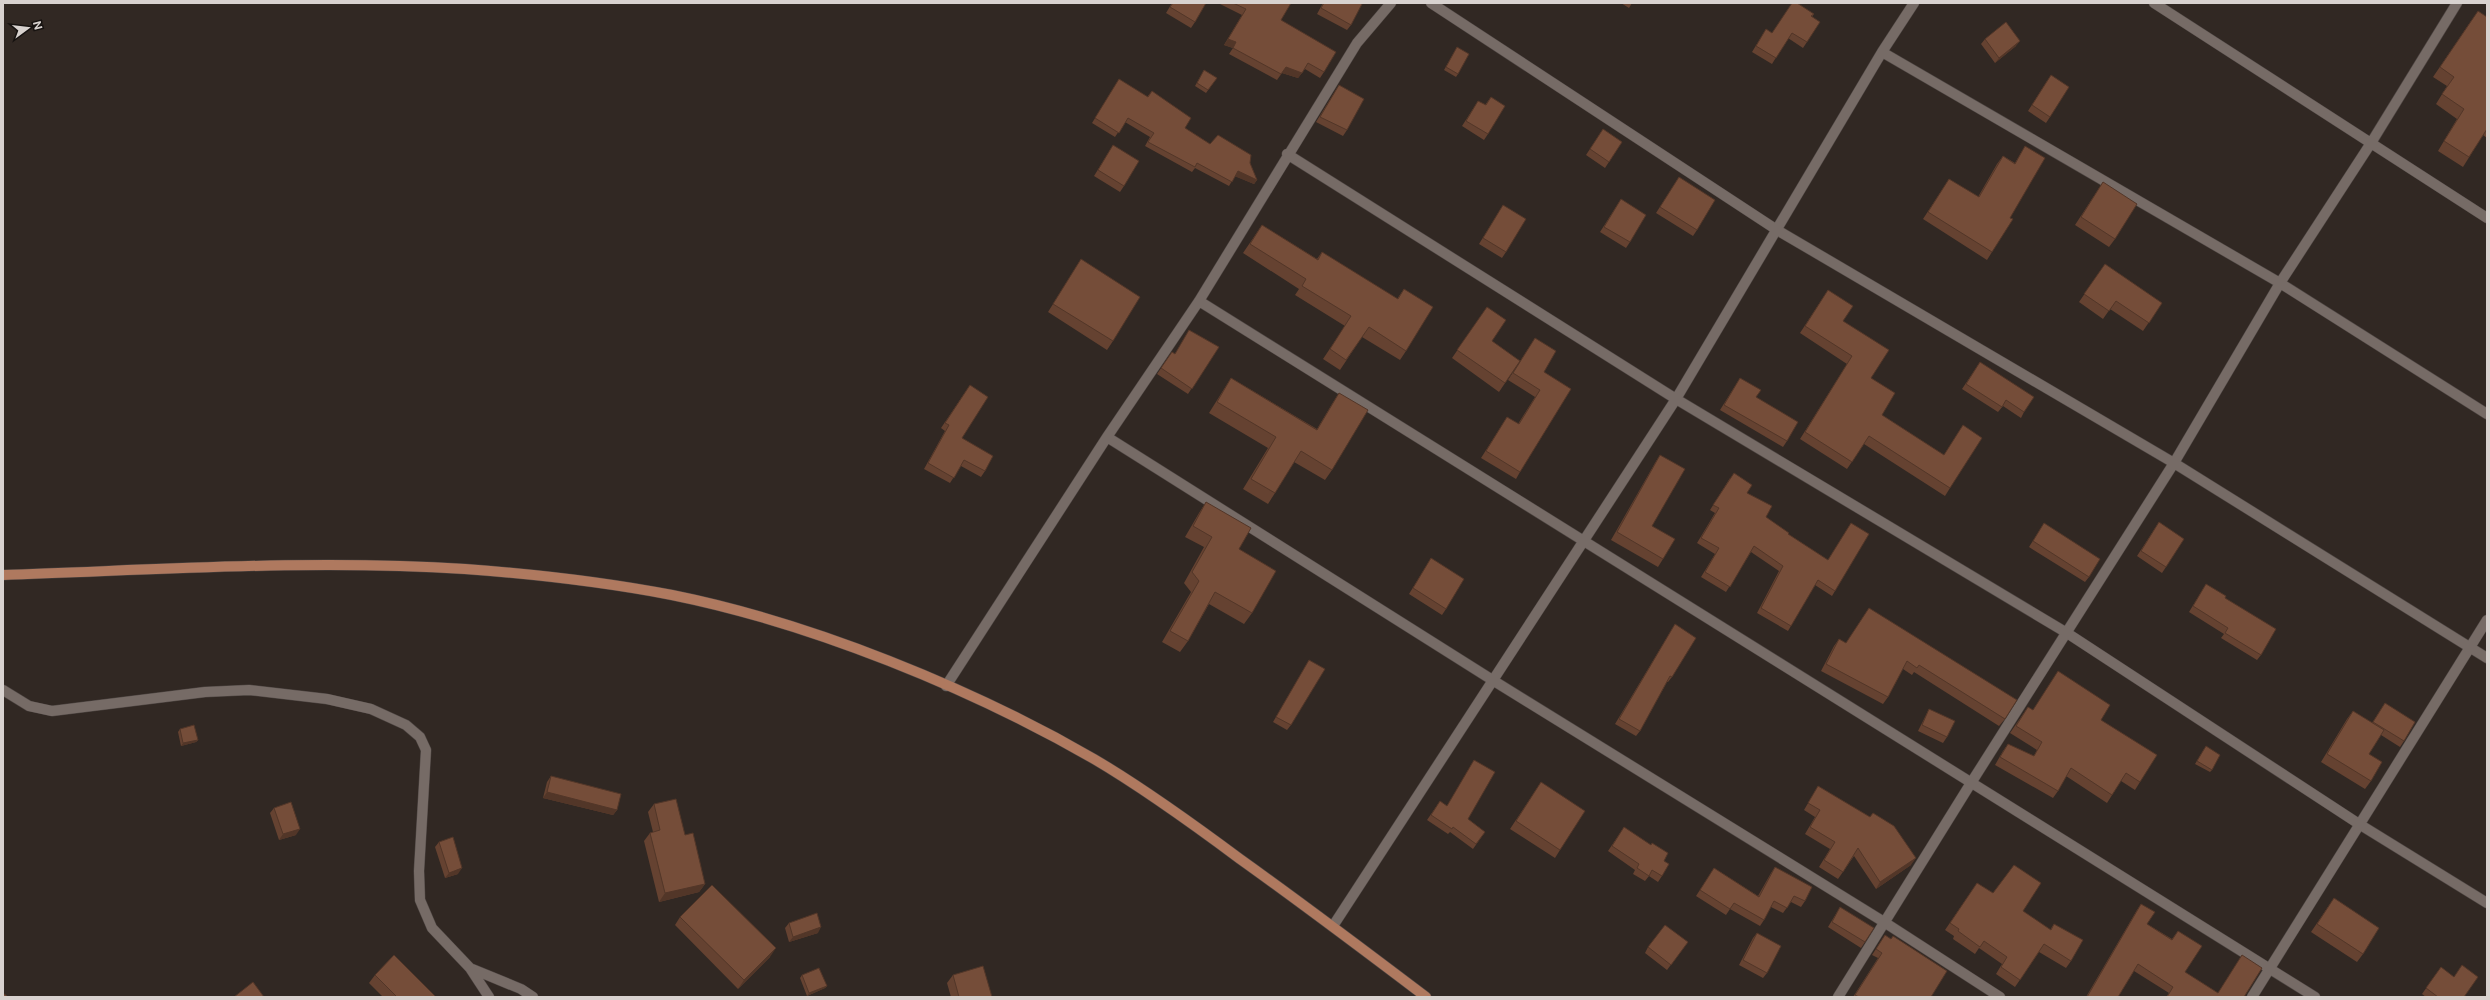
<svg xmlns="http://www.w3.org/2000/svg" width="2490" height="1000" viewBox="0 0 2490 1000" font-family="'Public Sans',sans-serif">
<rect width="100%" height="100%" fill="#312823"/>
<g fill="none" stroke-linecap="round" stroke-linejoin="round">
<defs>
<path id="minor" d="M1431,3L1777,230L2174,463L2487,658
M2154,3L2487,218
M1882,52L2280,283L2487,414
M1287,154L1676,399L2067,633L2359,824L2487,903
M1199,301L2315,997
M1107,437L1494,681L1884,922L2000,997
M946,686L1107,437L1199,301L1357,43L1391,3
M3,690L29,706L52,711L205,692L249,690L327,699L371,709L406,725L420,737L426,750L419,871L420,900L432,928L470,968L521,989L533,997
M1333,926L1676,399L1882,52L1914,3
M470,968L489,997
M1838,997L1971,783L2174,463L2280,283L2371,143L2457,3
M2252,997L2487,620"/>
<path id="major" d="M3,575C156,570 312,559 465,569C534,574 604,582 672,595C811,623 971,688 1094,759C1145,789 1193,824 1240,859C1303,904 1364,950 1426,997"/>
</defs>
<!-- minor casing -->
<use href="#minor" stroke="#4e4643" stroke-width="11"/>
<!-- major casing -->
<use href="#major" stroke="#4e4643" stroke-width="11"/>
<!-- minor -->
<use href="#minor" stroke="#766b66" stroke-width="10"/>
<!-- major -->
<use href="#major" stroke="#af795f" stroke-width="10"/>
</g>
<!-- wall -->
<path fill="#654231" d="M1172,3H1206L1195,22L1191,28L1166,13Z
M1218,3H1291L1281,20L1324,72L1320,78L1305,69L1298,78L1282,73L1277,80L1229,54L1233,48L1224,45L1242,15Z
M1323,3H1361L1351,25L1347,30L1317,14Z
M1621,3H1632L1629,8Z
M1814,14L1812,17L1807,42L1803,48L1788,38L1772,64L1752,52L1766,29L1772,33Z
M2487,17V138L2483,135L2463,167L2438,151L2457,119L2436,104L2447,86L2433,77L2471,21Z
M1985,39L2016,46L1995,63L1981,44Z
M1457,47L1458,74L1456,77L1444,70Z
M1204,70L1217,78L1206,93L1195,86Z
M1119,79L1147,97L1152,91L1185,128L1210,144L1250,163L1257,180L1254,184L1235,176L1229,186L1195,168L1192,172L1145,146L1150,137L1125,122L1115,137L1092,123Z
M2047,81L2050,117L2046,123L2028,111Z
M1339,85L1347,130L1343,136L1316,122Z
M1491,97L1488,134L1484,140L1462,126L1478,101L1485,105Z
M1603,129L1622,142L1605,168L1586,155Z
M1113,145L1124,186L1120,192L1094,176Z
M2025,146L2010,218L1992,252L1987,260L1923,219L1949,179L1978,197L1997,164L2003,156L2015,163Z
M1679,177L1697,230L1693,236L1656,213Z
M2103,182L2115,239L2109,247L2075,225Z
M1621,199L1630,242L1626,248L1600,232Z
M1503,205L1506,252L1502,258L1479,244Z
M1262,225L1317,259L1322,252L1397,299L1404,289L1406,351L1400,360L1362,337L1340,370L1323,359L1345,326L1295,295L1299,289L1243,253Z
M1081,259L1113,341L1107,350L1048,312Z
M2105,264L2162,303L2143,331L2110,309L2103,319L2079,302Z
M1828,290L1871,378L1882,415L1944,455L1963,425L1950,488L1945,496L1864,444L1847,469L1800,439L1847,364L1800,333Z
M1487,307L1492,341L1520,361L1499,392L1452,358Z
M1189,330L1219,347L1188,394L1157,374L1172,352L1175,354Z
M1535,338L1544,372L1571,389L1520,472L1516,479L1481,458L1507,417L1518,424L1535,397L1508,380Z
M1980,362L2024,412L2021,418L2003,406L1998,412L1962,389Z
M1231,378L1317,429L1332,404L1339,393L1332,470L1325,480L1294,462L1275,493L1268,504L1243,489L1268,448L1209,413L1224,389Z
M1740,378L1756,397L1787,441L1783,447L1720,410Z
M970,385L962,438L985,471L981,477L961,466L950,483L924,469L945,431L941,428Z
M1660,455L1652,526L1663,559L1658,567L1611,540L1655,463Z
M1730,478L1747,493L1766,517L1788,534L1828,560L1851,523L1835,591L1832,596L1815,585L1788,631L1757,613L1779,571L1751,552L1726,592L1701,577L1715,554L1697,543L1715,513L1710,510Z
M1206,502L1239,549L1252,613L1244,624L1209,604L1188,641L1180,652L1162,642L1191,592L1184,583L1204,547L1185,537L1199,513Z
M2159,522L2166,567L2162,573L2137,556Z
M2044,523L2089,577L2085,582L2029,547Z
M1431,558L1446,609L1442,615L1409,594Z
M2206,584L2225,598L2261,655L2257,660L2221,638L2224,634L2189,612Z
M1869,608L2005,719L1999,726L1914,672L1912,675L1903,669L1888,697L1883,704L1821,671L1834,646L1839,639L1846,643Z
M1675,624L1672,677L1668,682H1667L1640,731L1636,736L1615,724Z
M1309,660L1291,725L1287,730L1273,722Z
M2385,703L2404,741L2400,747L2381,735L2369,754L2371,781L2365,789L2321,762L2347,719L2353,711L2372,723Z
M2028,707L2032,710L2101,720L2140,782L2135,790L2121,781L2107,803L2066,776L2058,791L2053,798L1995,765L2003,751L2008,744L2034,756L2037,750L2010,733Z
M1929,709L1947,737L1943,743L1918,731Z
M180,729L198,740L196,742L181,746L178,732Z
M2204,749L2212,770L2210,772L2195,764Z
M1474,760L1468,819L1485,832L1473,849L1450,832L1448,834L1427,820L1440,801L1447,806Z
M551,776L617,810L613,815L543,798L547,782Z
M1541,782L1560,850L1555,858L1510,829Z
M1818,786L1870,817L1873,813L1911,865L1876,889L1854,856L1838,879L1819,867L1830,849L1805,834L1815,817L1804,810Z
M654,804L685,835L705,884L699,892L659,902L644,841L650,833L653,832L648,812Z
M274,808L296,835L279,840L270,813Z
M1624,827L1664,861L1662,876L1658,882L1649,876L1645,881L1633,874L1635,870L1608,851Z
M439,842L458,874L445,878L435,847Z
M1775,867L1805,901L1801,907L1791,902L1783,913L1771,907L1764,920L1760,926L1730,909L1726,915L1696,896L1714,868L1758,896L1771,873Z
M1977,883L1993,893L2023,911L2050,930L2054,924L2071,961L2066,968L2039,952L2015,987L1996,974L2002,964L1979,948L1975,954L1953,939L1954,936L1945,930Z
M2334,898L2363,954L2357,962L2311,932Z
M2141,904L2147,924L2172,939L2178,931L2185,972L2218,993L2242,955L2244,997H2166L2169,993L2134,971L2118,997H2086L2137,910Z
M1840,907L1865,942L1861,948L1828,927Z
M680,917L770,957L738,989L675,925Z
M789,923L818,933L789,942L785,928Z
M1757,933L1767,973L1763,978L1739,965L1753,938Z
M1885,935L1931,997H1853L1878,958L1872,955Z
M1688,942L1667,970L1645,953L1648,947Z
M2441,967L2464,997H2426L2422,994Z
M375,975L436,997H383L369,983Z
M802,975L827,986L825,988L807,996L800,978Z
M953,975L992,997H951L947,983Z"/>
<!-- shaded-wall -->
<path fill="#523628" d="M1228,39L1236,42L1233,48L1224,45Z
M2020,41L2016,46L1995,63L1999,58Z
M1286,67L1302,73L1298,78L1282,73L1277,80Z
M1238,171L1257,180L1254,184L1234,176Z
M198,740L196,742L181,746L183,743Z
M547,792L617,810L613,815L543,798Z
M300,829L296,835L279,840L283,834Z
M1916,858L1911,865L1876,889L1880,882Z
M462,868L458,874L445,878L449,873Z
M705,884L699,892L659,902L665,893Z
M821,927L818,933L789,942L793,937Z
M776,948L770,957L738,989L744,980Z
M827,986L825,988L807,996L809,993Z"/>
<!-- building -->
<path fill="#754d39" stroke="#523628" d="M1173,3H1206L1195,22L1170,7Z
M1233,3H1291L1281,20L1336,52L1324,72L1308,63L1302,73L1286,67L1281,74L1233,48L1236,42L1228,39L1246,9Z
M1324,3H1361L1362,4L1351,25L1321,8Z
M1792,3H1797L1814,14L1811,16L1820,22L1807,42L1792,33L1776,58L1756,46L1766,29L1772,33Z
M2478,11L2487,17V129L2469,157L2444,141L2464,109L2442,94L2454,77L2440,67Z
M2006,22L2020,41L1999,58L1985,39Z
M1457,47L1469,54L1458,74L1446,67Z
M1204,70L1217,78L1208,90L1197,83Z
M2051,75L2069,87L2050,117L2032,105Z
M1119,79L1148,97L1152,91L1162,98L1191,118L1185,128L1210,144L1218,135L1251,155L1250,163L1257,180L1238,171L1232,182L1197,163L1195,167L1148,142L1154,133L1128,118L1119,133L1095,118Z
M1339,85L1364,99L1347,130L1320,117Z
M1491,97L1505,106L1488,134L1466,121L1478,101L1486,105Z
M1603,129L1622,142L1609,162L1590,149Z
M1113,145L1139,161L1124,186L1098,170Z
M2025,146L2045,158L2010,218L2013,219L1992,252L1928,212L1949,179L1979,197L2003,156L2015,164Z
M1679,177L1715,200L1697,230L1660,207Z
M2103,182L2137,204L2115,239L2081,217Z
M1621,199L1646,215L1630,242L1604,227Z
M1503,205L1526,219L1506,252L1483,238Z
M1262,225L1318,260L1322,252L1398,299L1404,289L1433,307L1406,351L1369,327L1346,360L1330,349L1351,316L1302,286L1306,279L1250,244Z
M1081,259L1140,297L1113,341L1053,304Z
M2105,264L2162,303L2149,323L2116,301L2109,311L2084,294Z
M1828,290L1853,306L1843,321L1889,350L1871,378L1895,393L1882,415L1944,455L1963,425L1982,438L1950,488L1869,436L1852,462L1805,432L1852,356L1805,326Z
M1487,307L1506,320L1492,341L1520,361L1505,383L1457,350Z
M1189,330L1219,347L1192,389L1161,368L1172,352L1175,354Z
M1535,338L1556,351L1544,372L1571,389L1520,472L1486,451L1507,417L1519,424L1540,390L1513,373Z
M1980,362L2034,397L2024,412L2006,400L2002,407L1966,384Z
M1231,378L1317,430L1339,393L1368,410L1332,470L1301,451L1275,493L1251,479L1276,437L1217,402Z
M1740,378L1761,390L1756,397L1798,422L1787,441L1724,405Z
M970,385L988,397L962,438L993,456L985,471L964,460L954,478L928,463L949,425L945,423Z
M1660,455L1685,469L1652,526L1675,539L1663,559L1617,532Z
M1734,473L1752,485L1747,493L1772,506L1766,517L1789,533L1788,534L1828,560L1851,523L1869,534L1835,591L1818,580L1791,626L1761,608L1783,566L1754,546L1730,587L1705,572L1719,548L1701,538L1719,508L1713,505Z
M1206,502L1251,528L1239,549L1276,571L1252,613L1215,592L1188,641L1170,631L1199,581L1192,572L1212,537L1193,526Z
M2159,522L2184,539L2166,567L2141,551Z
M2044,523L2100,559L2089,577L2033,541Z
M1431,558L1464,579L1446,609L1413,588Z
M2206,584L2226,596L2225,598L2276,629L2261,655L2225,633L2228,628L2193,606Z
M1869,608L2017,700L2005,719L1919,665L1917,668L1907,661L1888,697L1826,664L1839,639L1846,643Z
M1675,624L1696,638L1672,677L1670,676L1640,731L1619,719Z
M1309,660L1325,669L1291,725L1276,717Z
M2058,671L2110,705L2101,720L2157,755L2140,782L2126,773L2112,795L2071,768L2058,791L2000,757L2008,744L2034,756L2042,742L2016,726L2028,707L2033,710Z
M2385,703L2415,722L2404,741L2373,722Z
M1929,709L1955,721L1947,737L1922,725Z
M2353,711L2384,730L2369,754L2382,762L2371,781L2327,754Z
M194,725L198,740L183,743L180,729Z
M2206,746L2220,755L2212,770L2197,761Z
M1474,760L1495,772L1468,819L1485,832L1476,844L1453,827L1452,829L1431,815L1440,801L1447,806Z
M551,776L621,794L617,810L547,792Z
M1541,782L1585,811L1560,850L1516,821Z
M1818,786L1870,817L1873,813L1894,826L1916,858L1880,882L1858,848L1843,872L1824,860L1835,842L1810,827L1820,810L1808,803Z
M676,799L685,835L693,833L705,884L665,893L650,833L660,830L654,804Z
M291,802L300,829L283,834L274,808Z
M1624,827L1651,845L1652,843L1668,853L1664,861L1669,864L1662,876L1652,870L1649,876L1637,868L1639,864L1612,846Z
M453,837L462,868L449,873L439,842Z
M2014,865L2041,883L2023,911L2051,930L2054,924L2083,940L2071,961L2044,944L2020,980L2001,967L2007,957L1984,941L1980,947L1958,931L1959,929L1950,923L1977,883L1993,893Z
M1775,867L1812,887L1805,901L1794,896L1787,908L1774,901L1764,920L1734,903L1730,909L1700,890L1714,868L1759,897Z
M712,885L776,948L744,980L680,917Z
M2334,898L2379,928L2363,954L2317,924Z
M2141,904L2155,912L2147,924L2172,940L2178,931L2202,946L2185,972L2218,993L2242,955L2262,968L2244,997H2167L2173,987L2138,964L2118,997H2087Z
M1840,907L1874,928L1865,942L1832,922Z
M817,913L821,927L793,937L789,923Z
M1665,925L1688,942L1671,965L1648,947Z
M1757,933L1781,946L1767,973L1743,960Z
M1885,935L1891,939L1893,936L1947,971L1931,997H1859L1855,995L1882,953L1876,949Z
M394,955L436,997H397L375,975Z
M2462,965L2478,977L2464,997H2438L2426,988L2441,967L2454,977Z
M983,966L992,997H959L953,975Z
M819,968L827,986L809,993L802,975Z
M253,982L264,997H234Z
M3,993L8,997H3Z"/>
<!-- border -->
<rect width="2490" height="1000" fill="none" stroke="#d8d2cf" stroke-width="8"/>
<!-- north arrow -->
<g transform="translate(28 28) rotate(75)" stroke="#161210" stroke-width="3" paint-order="stroke">
<path d="M0-3L7 15L0 10L-7 15Z" fill="#d8d2cf"/>
<text y="-6" font-size="11" font-weight="bold" text-anchor="middle" fill="#d8d2cf">N</text>
</g>
</svg>
